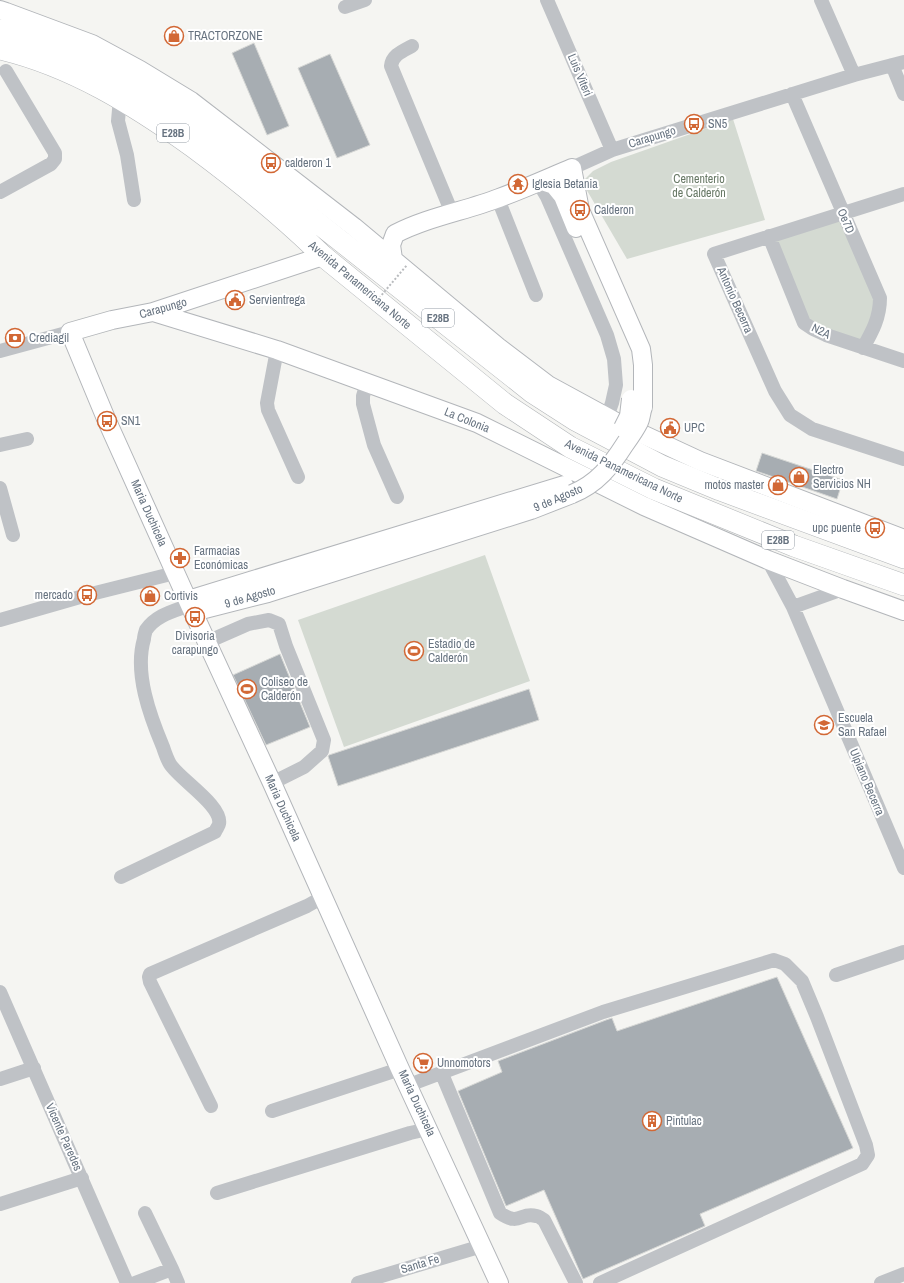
<svg xmlns="http://www.w3.org/2000/svg" width="904" height="1283" viewBox="0 0 904 1283" font-family="'Archivo Narrow',sans-serif">
<rect width="100%" height="100%" fill="#f5f5f2"/>
<!-- green -->
<path fill="#d4dad2" d="M733,119L765,220L627,259L582,182L593,171L611,162Z
M841,218L872,291L875,309L860,343L806,318L775,239Z
M485,555L530,681L344,747L298,620Z"/>
<!-- building -->
<path fill="#a7adb2" stroke="#d6d7d5" d="M254,43L289,126L267,135L232,53Z
M330,54L370,145L337,158L298,68Z
M762,453L843,480L837,499L756,471Z
M280,654L310,727L266,745L233,675Z
M529,689L539,720L338,786L328,756L329,755Z
M777,977L853,1148L700,1214L705,1226L583,1279L544,1190L506,1206L458,1091L502,1072L498,1061L606,1020L612,1018L617,1031Z"/>
<g fill="none" stroke-linecap="round" stroke-linejoin="round">
<defs>
<path id="major" d="M0,10L6,12L92,44L140,70L191,101L354,227L498,347L548,385L616,422L700,461L904,539
M542,181L554,185L563,196L576,228
M323,256L153,312L112,320L70,332L107,421L193,612L272,783L400,1069L499,1283
M393,259L391,245L395,234C428,217 465,211 499,198C524,189 548,178 572,168L580,210L641,349L643,365V407
M153,312L277,350L477,423L644,506L768,560L843,589L904,611
M188,600L564,485
M193,612L268,593L531,510L572,494"/>
<path id="highway" d="M0,30C26,37 51,44 76,55C110,70 143,91 175,110L533,393L575,420L662,466L720,490L904,558
M0,49C72,66 134,105 193,147C239,181 283,217 323,256L505,404L570,447L654,489L794,546L904,585"/>
</defs>
<!-- major casing -->
<use href="#major" stroke="#b3b6ba" stroke-width="20"/>
<!-- highway casing -->
<use href="#highway" stroke="#b2b5b8" stroke-width="22"/>
<!-- minor -->
<path stroke="#bfc2c6" stroke-width="14" d="M547,0L612,150
M821,0L854,75
M345,7L365,0
M412,46C403,51 392,55 391,66L452,213
M892,65L904,94
M792,94L880,298C880,318 872,332 863,348
M120,98L118,121L127,155L134,200
M572,168L612,150L854,75L904,62
M538,182L547,197L607,335L614,359L616,385L612,403L607,417
M0,192L51,164L55,159V153L6,71
M904,194L714,254L775,391L790,415L812,429L904,459
M498,199L536,295
M769,236L804,323L813,329L826,335L904,361
M277,350L267,403L268,410L298,477
M0,351L70,332
M367,383L363,396V404L374,445L397,497
M0,445L27,439
M0,488L13,535
M768,560L793,607L904,868
M793,607L843,589
M0,620L87,595L175,573
M207,642L248,624L269,620L279,624L286,646L324,740L322,751L304,767L272,783
M121,877L215,832C216,829 219,826 219,824C223,806 179,779 170,764C167,759 165,753 163,747C150,716 134,673 144,639C144,636 145,633 146,630C156,615 174,611 190,605
M836,975L904,952
M0,992L127,1283
M442,1074L500,1213C520,1227 521,1211 536,1216C539,1216 542,1219 544,1220L576,1283
M0,1079L34,1068
M409,1085L603,1012L774,960L785,964L802,981L817,1017L866,1145L868,1155L862,1164L600,1283
M211,1106L150,982L149,977L150,974L307,906L323,897
M272,1111L400,1069
M217,1193L410,1133L428,1129
M0,1204L82,1178
M172,1269L178,1283
M135,1283L172,1269L145,1213
M358,1283L482,1246
M881,1283L904,1274"/>
<!-- major -->
<use href="#major" stroke="#fff" stroke-width="18"/>
<!-- highway -->
<use href="#highway" stroke="#fff" stroke-width="21"/>
<defs>
<path id="major-bridge" d="M623,428L629,416L631,399
M572,494C597,484 611,466 625,444C630,437 635,430 639,422C641,418 641,412 643,407"/>
</defs>
<!-- major-bridge casing -->
<use href="#major-bridge" stroke="#b3b6ba" stroke-width="20" stroke-linecap="butt"/>
<!-- path-bridge -->
<path stroke="#b9bbbe" stroke-width="2" stroke-dasharray="2 2" stroke-linecap="butt" d="M374,304L407,265"/>
<!-- major-bridge -->
<use href="#major-bridge" stroke="#fff" stroke-width="18"/>
</g>
<!-- icons -->
<defs>
<symbol id="shop-ring" viewBox="-11 -11 22 22"><circle r="9.5" fill="#fff" stroke="#d26835" stroke-width="1.5"/><path d="M-5-2.5h2.3a2.7 3.5 0 0 1 5.4 0H5L5.5 6h-11ZM-1.5-2.5h3a1.5 2.3 0 0 0-3 0Z" fill="#d26835"/></symbol>
<symbol id="bus-ring" viewBox="-11 -11 22 22"><circle r="9.5" fill="#fff" stroke="#d26835" stroke-width="1.5"/><path d="M-5-6H5V4H4V6H2V4H-2V6H-4V4H-5ZM-3.5-4V0h7V-4ZM-3.5 1.2v1.5H-2V1.2ZM2 1.2v1.5H3.5V1.2Z" fill="#d26835"/></symbol>
<symbol id="temple-ring" viewBox="-11 -11 22 22"><circle r="9.5" fill="#fff" stroke="#d26835" stroke-width="1.5"/><path d="M0-6L5-2H3V0L6.5 2.5H4V6H1.5V3h-3V6H-4V2.5H-6.5L-3 0V-2H-5Z" fill="#d26835"/></symbol>
<symbol id="civic-ring" viewBox="-11 -11 22 22"><circle r="9.5" fill="#fff" stroke="#d26835" stroke-width="1.5"/><path d="M-.6-6.5H3V-4.5H.6V-3L4-1V1h2V6H-6V1h2V-1L-.6-3ZM-1.2 2.5V6h2.4V2.5Z" fill="#d26835"/></symbol>
<symbol id="bank-ring" viewBox="-11 -11 22 22"><circle r="9.5" fill="#fff" stroke="#d26835" stroke-width="1.5"/><path d="M-6-4H6V4H-6ZM0-2.3a2.3 2.3 0 1 0 0 4.6a2.3 2.3 0 1 0 0-4.6Z" fill="#d26835"/></symbol>
<symbol id="pharmacy-ring" viewBox="-11 -11 22 22"><circle r="9.5" fill="#fff" stroke="#d26835" stroke-width="1.5"/><path d="M-2-6h4v4h4v4h-4v4h-4v-4h-4v-4h4Z" fill="#d26835"/></symbol>
<symbol id="stadium-ring" viewBox="-11 -11 22 22"><circle r="9.5" fill="#fff" stroke="#d26835" stroke-width="1.5"/><path d="M0-5a6.5 5 0 1 0 0 10a6.5 5 0 1 0 0-10ZM-3.5-1.8h7v3.6h-7Z" fill="#d26835"/></symbol>
<symbol id="school-ring" viewBox="-11 -11 22 22"><circle r="9.5" fill="#fff" stroke="#d26835" stroke-width="1.5"/><path d="M0-5L7-2L0 1L-7-2ZM-4 1L0 2.5L4 1V4Q0 6-4 4Z" fill="#d26835"/></symbol>
<symbol id="supermarket-ring" viewBox="-11 -11 22 22"><circle r="9.5" fill="#fff" stroke="#d26835" stroke-width="1.5"/><path d="M-6-5.5h2.5l.6 2H6L4.5 2H-2.5L-4.4-4H-6ZM-1.5 3.2a1.3 1.3 0 1 0 .1 0ZM3 3.2a1.3 1.3 0 1 0 .1 0Z" fill="#d26835"/></symbol>
<symbol id="building-ring" viewBox="-11 -11 22 22"><circle r="9.5" fill="#fff" stroke="#d26835" stroke-width="1.5"/><path d="M-4-6H4V6H1V3H-1V6H-4ZM-2.5-4.3h1.7v1.8h-1.7ZM.8-4.3h1.7v1.8H.8ZM-2.5-1h1.7V.8h-1.7ZM.8-1h1.7V.8H.8Z" fill="#d26835"/></symbol>
</defs>
<g fill-rule="evenodd">
<use href="#shop-ring" x="163" y="25" width="22" height="22"/>
<use href="#bus-ring" x="683" y="113" width="22" height="22"/>
<use href="#bus-ring" x="260" y="152" width="22" height="22"/>
<use href="#temple-ring" x="507" y="173" width="22" height="22"/>
<use href="#bus-ring" x="569" y="199" width="22" height="22"/>
<use href="#civic-ring" x="224" y="289" width="22" height="22"/>
<use href="#bank-ring" x="4" y="327" width="22" height="22"/>
<use href="#bus-ring" x="96" y="410" width="22" height="22"/>
<use href="#civic-ring" x="659" y="417" width="22" height="22"/>
<use href="#shop-ring" x="788" y="466" width="22" height="22"/>
<use href="#shop-ring" x="767" y="474" width="22" height="22"/>
<use href="#bus-ring" x="864" y="517" width="22" height="22"/>
<use href="#pharmacy-ring" x="169" y="547" width="22" height="22"/>
<use href="#bus-ring" x="76" y="584" width="22" height="22"/>
<use href="#shop-ring" x="139" y="585" width="22" height="22"/>
<use href="#bus-ring" x="184" y="606" width="22" height="22"/>
<use href="#stadium-ring" x="403" y="640" width="22" height="22"/>
<use href="#stadium-ring" x="236" y="678" width="22" height="22"/>
<use href="#school-ring" x="813" y="714" width="22" height="22"/>
<use href="#supermarket-ring" x="412" y="1052" width="22" height="22"/>
<use href="#building-ring" x="641" y="1110" width="22" height="22"/>
</g>
<g text-anchor="middle" dominant-baseline="central" stroke-width="4" stroke-linejoin="round" paint-order="stroke">
<!-- shield labels -->
<g fill="#fff" stroke="#959da6" stroke-width="1">
<rect x="157" y="124" width="32" height="18" rx="3"/>
<rect x="422" y="309" width="32" height="18" rx="3"/>
<rect x="762" y="531" width="32" height="18" rx="3"/>
</g>
<g font-size="11" font-weight="bold" fill="#677380">
<text x="173" y="133">E28B</text>
<text x="438" y="318">E28B</text>
<text x="778" y="540">E28B</text>
</g>
<!-- poi labels -->
<g font-size="12" fill="#677380" stroke="#fff" text-anchor="start">
<text x="188" y="36">TRACTORZONE</text>
<text x="708" y="124">SN5</text>
<text x="285" y="163">calderon 1</text>
<text x="532" y="184">Iglesia Betania</text>
<text x="594" y="210">Calderon</text>
<text x="249" y="300">Servientrega</text>
<text x="29" y="338">Crediagil</text>
<text x="121" y="421">SN1</text>
<text x="684" y="428">UPC</text>
<text x="813" y="470">Electro<tspan x="813" dy="14">Servicios NH</tspan></text>
<text x="764" y="485" text-anchor="end">motos master</text>
<text x="861" y="528" text-anchor="end">upc puente</text>
<text x="194" y="551">Farmacias<tspan x="194" dy="14">Económicas</tspan></text>
<text x="73" y="595" text-anchor="end">mercado</text>
<text x="164" y="596">Cortivis</text>
<text x="195" y="636" text-anchor="middle">Divisoria<tspan x="195" dy="14">carapungo</tspan></text>
<text x="428" y="644">Estadio de<tspan x="428" dy="14">Calderón</tspan></text>
<text x="261" y="682">Coliseo de<tspan x="261" dy="14">Calderón</tspan></text>
<text x="838" y="718">Escuela<tspan x="838" dy="14">San Rafael</tspan></text>
<text x="437" y="1063">Unnomotors</text>
<text x="666" y="1121">Pintulac</text>
</g>
<!-- street labels -->
<g font-size="12" fill="#677380" stroke="#fff">
<text transform="translate(580 75) rotate(67)">Luis Viteri</text>
<text transform="translate(652 137) rotate(-17)">Carapungo</text>
<text transform="translate(846 221) rotate(67)">Oe7D</text>
<text transform="translate(360 285) rotate(40)">Avenida Panamericana Norte</text>
<text transform="translate(735 300) rotate(66)">Antonio Becerra</text>
<text transform="translate(163 308) rotate(-16)">Carapungo</text>
<text transform="translate(821 331) rotate(26)">N2A</text>
<text transform="translate(467 420) rotate(22)">La Colonia</text>
<text transform="translate(624 471) rotate(26)">Avenida Panamericana Norte</text>
<text transform="translate(558 498) rotate(-23)">9 de Agosto</text>
<text transform="translate(149 513) rotate(66)">Maria Duchicela</text>
<text transform="translate(250 597) rotate(-16)">9 de Agosto</text>
<text transform="translate(867 782) rotate(67)">Ulpiano Becerra</text>
<text transform="translate(283 808) rotate(66)">Maria Duchicela</text>
<text transform="translate(417 1103) rotate(65)">Maria Duchicela</text>
<text transform="translate(64 1137) rotate(66)">Vicente Paredes</text>
<text transform="translate(420 1264) rotate(-17)">Santa Fe</text>
</g>
<!-- park labels -->
<g font-size="12" fill="#677865" stroke="#fff">
<text x="699" y="179">Cementerio<tspan x="699" dy="14">de Calderón</tspan></text>
</g>
</g>
</svg>
